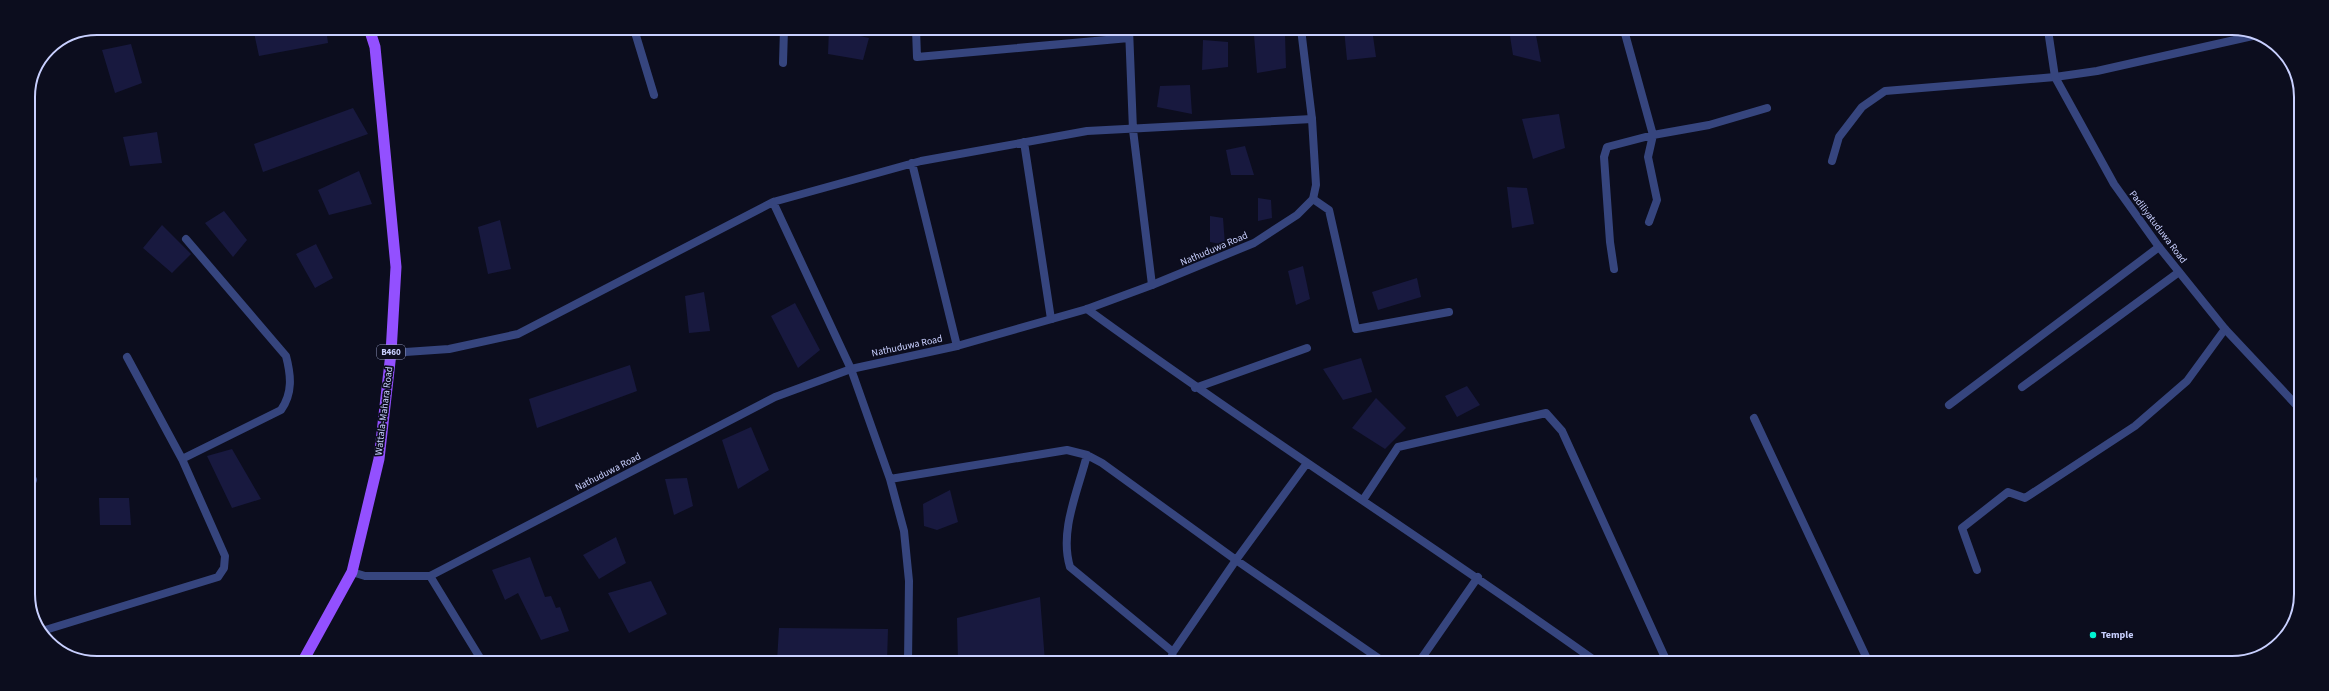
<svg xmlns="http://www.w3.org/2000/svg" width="2329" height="691" viewBox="0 0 2329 691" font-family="'Source Sans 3',sans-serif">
<rect width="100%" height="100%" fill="#0c0d1e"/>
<!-- building -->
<path fill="#18193f" d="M253,28H326L328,43L259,56Z
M829,29L869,38L863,60L828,54Z
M1344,29H1372L1376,57L1347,60Z
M1509,30H1535L1541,62L1513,55Z
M1285,34L1286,68L1257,73L1254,35Z
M1203,40L1228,42V67L1202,70Z
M131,44L142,83L115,93L102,50Z
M1190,85L1192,114L1157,107L1160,86Z
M353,108L368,134L263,172L254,144Z
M1559,114L1565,148L1533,159L1522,119Z
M157,132L162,163L130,166L123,137Z
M1245,146L1254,175H1231L1226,150Z
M359,171L372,204L329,215L318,190Z
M1507,187L1527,188L1534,224L1512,228Z
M1258,198L1271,200L1272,218L1258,221Z
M224,211L247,240L233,257L205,223Z
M1210,216L1223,218L1225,245L1210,242Z
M500,220L511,269L488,274L478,227Z
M162,225L191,254L172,273L143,248Z
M316,244L333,278L315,288L296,254Z
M1303,266L1310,299L1296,305L1288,271Z
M1417,278L1421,297L1378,310L1372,292Z
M704,292L710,331L689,333L685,296Z
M795,303L820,350L798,368L771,316Z
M1361,358L1372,392L1343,400L1323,369Z
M630,365L637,391L537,428L529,399Z
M1467,386L1480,405L1457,417L1445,396Z
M1376,398L1406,428L1385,449L1352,428Z
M751,427L769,470L738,489L722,440Z
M232,449L261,499L232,508L207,456Z
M687,478L693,506L674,515L665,479Z
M950,490L958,522L937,530L924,526L923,504Z
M99,498H129L131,525H100Z
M616,537L626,563L599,579L583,555Z
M530,557L545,597L551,596L556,608L560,607L569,631L541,640L518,593L505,600L492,570Z
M651,581L667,614L629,633L608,593Z
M1040,597L1045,662H958L957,618Z
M779,628L888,629L887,662L777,661Z"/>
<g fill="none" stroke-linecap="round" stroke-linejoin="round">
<!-- minor -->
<path stroke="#36457e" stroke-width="8" d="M634,29L654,95
M916,29L917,57L1129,38
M1129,29L1133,130L1152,285
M1624,30L1653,135L1648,157L1657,200L1649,222
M783,63L784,29
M1024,142L1051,319
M1832,161L1839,137L1862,107L1885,91L2055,77L2097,71L2257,35
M912,163L957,346
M1313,199L1329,210L1356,329L1449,312
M773,202L851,369L890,479L904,531L909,581L908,662
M1614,269L1610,242L1604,157L1607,147L1653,135L1709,125L1767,108
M1087,309C1254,431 1429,542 1597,662
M391,353L449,349L518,334L773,202L921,161L1087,131L1312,119
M127,357L182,459
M2022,387L2179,272
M1195,388L1307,348
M1949,405L2159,247
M1754,418L1869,663
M1087,455C1078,491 1059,531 1070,567L1173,652
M890,479L1067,450L1087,455L1102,463L1236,560L1384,662
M28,491L33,480
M1363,500L1398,447L1546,413L1562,431L1667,662
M1977,570L1962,528L2008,492L2025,498L2135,426L2187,381L2225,329
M430,576L482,661
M42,631L218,577L224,568L225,556L182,459L281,410C293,393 291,375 286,356L186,239
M1170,662L1173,652L1236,560L1307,463
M1419,662L1478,577"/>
<!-- tertiary -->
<path stroke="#36457e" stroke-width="8" d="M2048,30L2055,77L2114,184L2159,247L2225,329L2300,409
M352,572L365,576H430L775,397L851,369L957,346L1087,309L1152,285L1254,243L1297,215L1313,199L1316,185L1312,119L1301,29"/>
<!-- primary -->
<path stroke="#9350ff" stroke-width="11" d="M303,661L352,572L379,459L391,353L396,267L375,47L369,28"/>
</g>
<!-- markers -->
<circle fill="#00f4d1" stroke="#0c0d1e" stroke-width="1.5" cx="2093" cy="635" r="4"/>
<g text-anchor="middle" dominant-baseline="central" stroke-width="3.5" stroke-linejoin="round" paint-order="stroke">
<!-- shield labels -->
<rect fill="#0c0d1e" stroke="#9096bc" stroke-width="1" x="377" y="345" width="28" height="14" rx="3"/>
<g font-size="9" font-weight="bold" fill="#c9d0ff">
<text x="391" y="352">B460</text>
</g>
<!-- street labels -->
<g font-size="10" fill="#c9d0ff" stroke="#0c0d1e">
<text transform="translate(2158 227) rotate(53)">Padiliyatuduwa Road</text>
<text transform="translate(1214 249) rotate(-23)">Nathuduwa Road</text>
<text transform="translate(907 346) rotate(-12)">Nathuduwa Road</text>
<text transform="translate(384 411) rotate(-83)">Wattala-Mahara Road</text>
<text transform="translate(608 472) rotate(-27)">Nathuduwa Road</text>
</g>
<!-- poi labels -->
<g font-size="10" font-weight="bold" fill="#c9d0ff" stroke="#0c0d1e" text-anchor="start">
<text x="2101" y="635">Temple</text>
</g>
</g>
<!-- crop -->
<path d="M0 0H2329V691H0ZM97 35H2232A62 62 0 0 1 2294 97V594A62 62 0 0 1 2232 656H97A62 62 0 0 1 35 594V97A62 62 0 0 1 97 35Z" fill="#0c0d1e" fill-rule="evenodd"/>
<path fill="none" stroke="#c9d0ff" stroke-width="2" d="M97 35H2232A62 62 0 0 1 2294 97V594A62 62 0 0 1 2232 656H97A62 62 0 0 1 35 594V97A62 62 0 0 1 97 35Z"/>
</svg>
